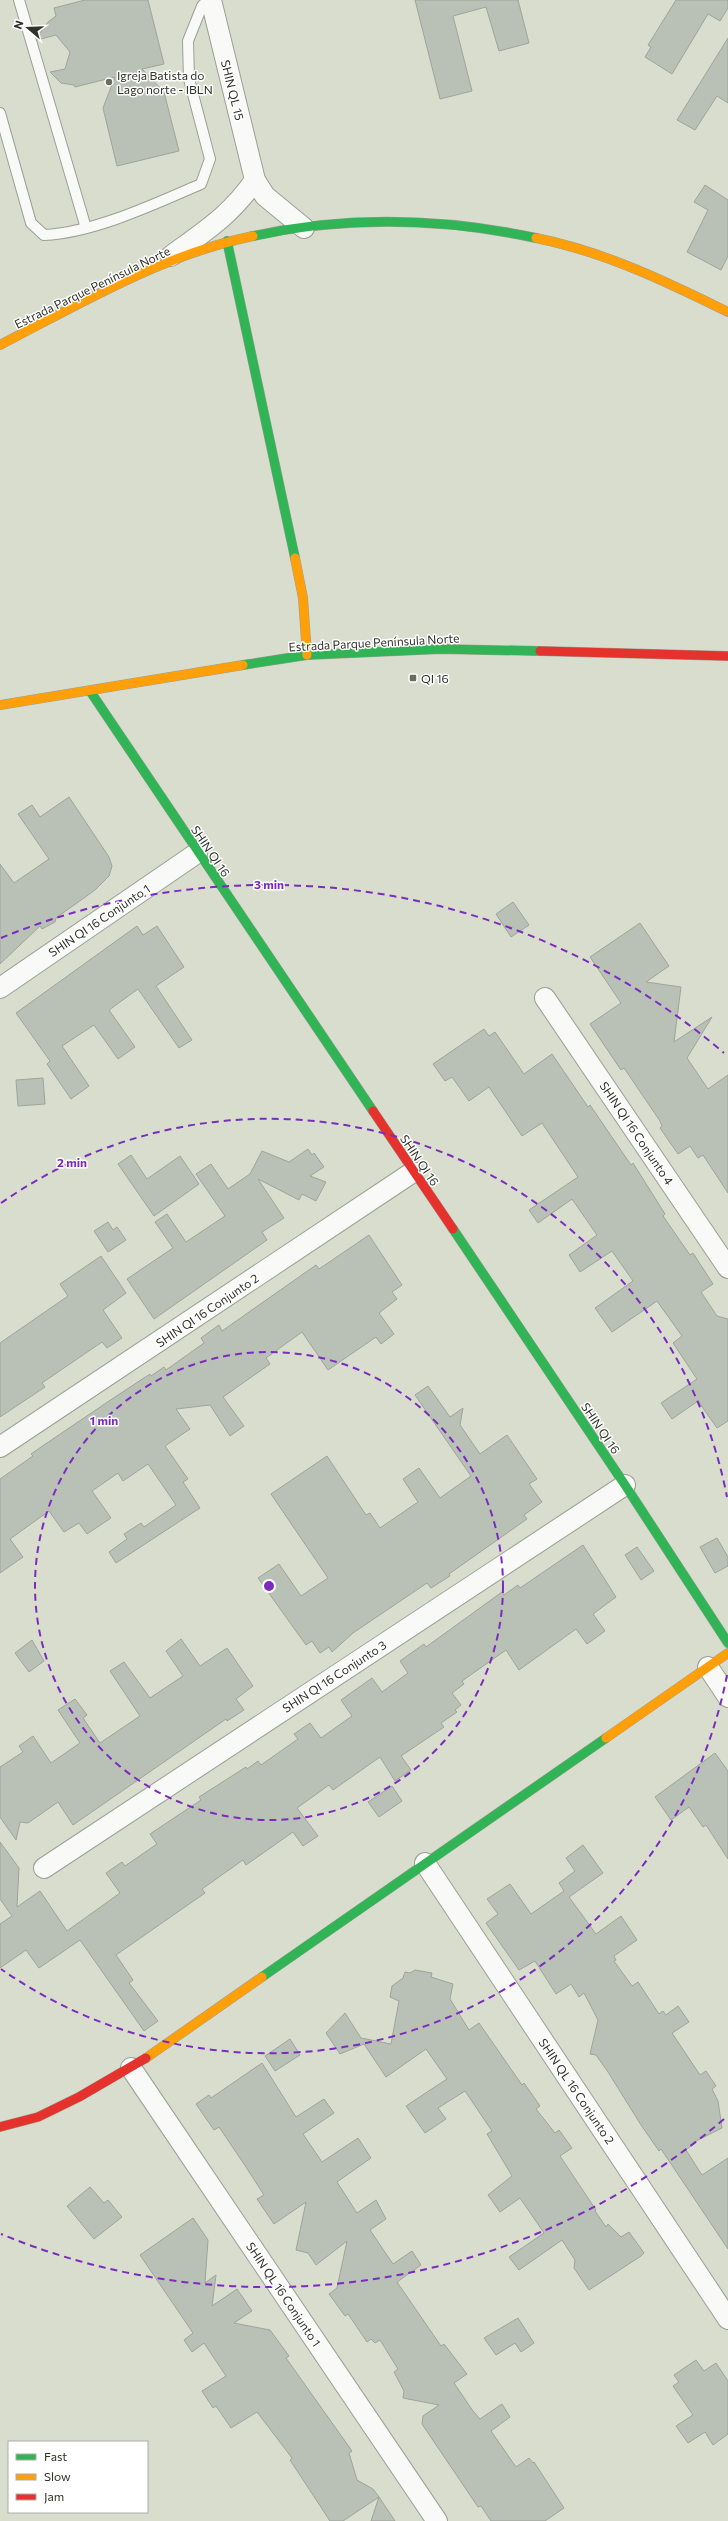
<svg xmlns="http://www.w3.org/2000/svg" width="728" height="2521" viewBox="0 0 728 2521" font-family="Commissioner,sans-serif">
<rect width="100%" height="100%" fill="#d8ddce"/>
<!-- building -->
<path fill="#b9c0b5" stroke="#9ea49a" d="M85,0H148L164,64L142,69L164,92L179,151L117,166L103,108L115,77L75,87L74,85L61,83L50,72L65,69L70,52L56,35L37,40V37L48,22L56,16L54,8Z
M415,0H518L529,43L499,51L486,7L453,16L472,91L440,99Z
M676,0H728V8L720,21L708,14L672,74L645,57L651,47L648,45Z
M728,38V103L717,96L695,130L677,120Z
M705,185L728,200V256L721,270L687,252L708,210L694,202Z
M69,797L109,857L112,866L109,876L95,890L56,918L55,922L42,929L40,926L0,964V864L14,883L49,859L18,814L32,805L40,817Z
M513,902L529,925L511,937L496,914Z
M640,923L669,966L646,982L681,987L674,1042L712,1017L687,1058L708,1089L728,1075V1193L703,1155L698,1158L690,1146L678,1154L660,1128L662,1126L660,1121L624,1068L621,1070L590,1024L621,1003L590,957Z
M137,926L143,935L157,926L184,967L156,986L192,1040L179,1048L138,989L109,1010L135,1047L118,1059L94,1025L62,1046L89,1086L71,1099L47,1064L50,1061L16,1013Z
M484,1029L489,1036L495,1032L524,1074L552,1054L588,1107L590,1105L631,1165L633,1163L665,1214L663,1216L690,1255L693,1253L713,1284L701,1292L717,1316L728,1319V1421L717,1428L698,1401L672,1419L661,1403L697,1379L673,1343L682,1336L657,1301L612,1332L595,1308L633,1281L612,1251L580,1272L569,1255L597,1235L572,1199L538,1223L529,1210L578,1177L542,1123L522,1136L489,1087L469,1101L452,1077L445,1081L433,1064Z
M43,1078L45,1104L18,1106L16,1080Z
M308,1149L312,1155L314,1153L324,1167L310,1176L326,1182L317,1199L316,1201L302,1194L299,1200L258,1179L284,1218L262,1232L267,1240L154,1319L127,1279L173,1248L155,1222L167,1214L186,1242L225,1216L196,1174L211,1164L228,1189L250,1174L262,1151L289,1162Z
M131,1155L147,1179L180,1156L199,1184L154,1216L118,1164Z
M108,1222L113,1230L117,1227L126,1240L108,1252L94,1231Z
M369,1235L402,1285L392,1292L397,1299L379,1313L394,1334L381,1344L376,1337L328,1370L302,1332L266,1358L270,1364L223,1397L244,1426L230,1436L210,1405L176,1409L190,1429L165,1446L188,1479L183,1482L200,1508L116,1563L109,1552L127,1539L124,1534L141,1523L144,1527L176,1505L148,1464L123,1481L118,1473L92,1491L111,1518L87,1534L79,1523L64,1532L49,1511L10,1539L23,1557L0,1573V1479L33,1456L31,1454L44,1445L109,1401L150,1374L151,1376L164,1367L166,1370L204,1343L201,1338L219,1325L222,1331L316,1265L319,1269Z
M101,1256L126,1293L103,1310L122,1338L107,1348L102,1342L42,1383L45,1387L0,1417V1343L68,1296L60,1284Z
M428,1386L450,1417L463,1408L460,1425L480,1454L507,1435L537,1479L529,1484L542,1502L524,1515L527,1519L449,1574L450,1576L431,1588L427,1583L353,1633L332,1652L329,1647L320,1653L312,1641L306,1645L258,1578L279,1564L301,1596L328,1578L271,1494L327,1456L366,1515L370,1513L380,1528L418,1502L403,1479L419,1468L440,1498L471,1476L415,1395Z
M717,1538L728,1557V1566L715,1573L700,1547Z
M583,1545L616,1597L593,1614L605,1631L587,1644L576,1629L519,1670L506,1650L462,1681L464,1684L452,1693L461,1705L455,1710L457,1712L441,1723L444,1727L401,1756L411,1770L395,1781L380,1757L333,1790L329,1785L297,1808L318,1836L303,1846L293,1832L246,1865L243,1860L202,1889L205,1893L116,1955L133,1980L129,1983L158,2021L144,2031L80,1940L39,1968L26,1950L0,1968V1924L12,1916L0,1899V1842L19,1868L17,1907L40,1891L67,1931L120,1893L106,1873L122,1862L125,1866L157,1844L150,1834L201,1800L199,1797L246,1767L247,1769L258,1761L261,1765L298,1739L294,1734L310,1723L321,1738L352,1716L341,1700L372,1678L382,1692L408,1673L400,1661L424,1644L426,1647L502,1592L504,1595L518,1585L520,1588Z
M637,1547L654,1571L641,1580L625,1555Z
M181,1639L200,1666L227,1648L253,1686L236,1699L244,1710L227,1721L226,1719L73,1825L58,1802L28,1823L20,1822L16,1840L0,1817V1767L23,1752L19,1746L33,1736L51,1763L80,1743L58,1710L75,1699L87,1715L83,1718L100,1743L140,1716L110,1671L124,1662L150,1698L183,1676L166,1651Z
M32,1640L44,1661L29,1672L15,1653Z
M715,1753L728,1771V1859L706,1825L703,1827L689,1807L671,1820L655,1797Z
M392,1786L402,1801L379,1817L368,1802Z
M583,1845L603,1873L569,1897L596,1934L621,1916L637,1940L614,1956L616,1960L614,1961L632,1986L638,1982L659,2014L663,2011L666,2015L678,2006L689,2022L672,2033L700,2075L706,2071L716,2086L712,2089L718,2101L722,2128L698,2140L686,2150L702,2175L728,2158V2249L661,2149L659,2151L641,2125L608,2072L596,2055L590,2054L598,2020L584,1993L579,1997L571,1984L556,1994L535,1961L519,1970L486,1923L498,1914L487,1899L510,1884L531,1914L564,1891L559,1883L575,1871L566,1858Z
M415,1970L432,1973L431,1977L453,1984L450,1999L469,2030L479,2023L522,2085L524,2083L540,2106L536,2109L555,2133L559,2130L572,2148L560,2156L596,2210L595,2211L606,2227L608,2224L621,2237L629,2232L644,2253L641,2256L589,2290L574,2268L575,2260L562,2240L519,2270L509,2257L544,2233L520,2198L500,2212L488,2195L512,2176L487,2134L492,2131L465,2091L438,2108L446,2119L425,2133L406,2106L447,2079L426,2049L386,2077L364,2044L340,2054L326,2033L345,2013L361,2038L391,2044L399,2001L390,1997L392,1986L403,1978L405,1972L410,1973Z
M290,2039L300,2055L275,2071L265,2056Z
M262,2063L296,2117L324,2099L334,2113L303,2134L322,2162L358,2138L371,2158L337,2182L357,2213L376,2200L386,2219L370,2230L393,2264L412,2251L421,2265L397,2282L441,2346L444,2344L467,2374L454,2383L473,2411L480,2419L502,2404L510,2417L491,2431L516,2467L529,2458L533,2463L534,2462L564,2508L545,2521H491L481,2506L478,2507L422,2424L423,2416L439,2405L403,2398L404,2391L394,2372L398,2369L380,2340L375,2343L371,2339L367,2342L348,2314L345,2316L329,2294L337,2288L347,2241L316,2265L308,2253L296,2250L306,2202L274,2224L257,2199L264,2195L246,2167L219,2127L214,2130L196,2104L209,2095L211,2098Z
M90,2187L104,2203L108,2200L122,2217L94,2239L67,2206Z
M193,2218L208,2240L205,2283L216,2275L212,2306L237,2289L252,2311L234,2323L270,2330L289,2356L286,2358L352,2451L349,2453L357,2480L373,2489L379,2497L343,2521H330L290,2460L292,2458L257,2412L231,2428L216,2406L213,2408L202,2391L226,2376L204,2343L192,2352L184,2340L193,2333L140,2255Z
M518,2318L534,2343L521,2352L515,2343L496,2355L484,2338Z
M696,2360L704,2371L716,2363L728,2381V2434L713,2445L705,2432L688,2443L676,2426L693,2415L673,2386L679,2382L674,2375Z
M379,2497L395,2521H371Z"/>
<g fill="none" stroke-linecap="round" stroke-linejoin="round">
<defs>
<path id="lane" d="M19,0L86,228
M0,113L31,223L44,235C93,233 155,204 201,184L210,159L189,79L188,41L202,6L208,0"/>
<path id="street" d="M211,0L255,180L265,196L304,228
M171,256C205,231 231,215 255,180
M0,988L197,853
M545,998L728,1268
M0,1447L413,1172
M708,1667L728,1697
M425,1863L728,2319
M44,1868L625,1485
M131,2068L437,2521"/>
<path id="fast" d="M253,236C346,216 442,218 536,238
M227,241L295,558
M243,665L307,655L441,649L540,651
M90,691L373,1111
M453,1229L625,1485L728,1643
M262,1977L606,1738"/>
<path id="slow" d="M536,238C605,252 665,281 728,312
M0,345C81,303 162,255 253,236
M295,558L303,598L307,655
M0,705L243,665
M606,1738L728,1653
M146,2058L262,1977"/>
<path id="jam" d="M540,651L728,656
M373,1111L453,1229
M0,2127L38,2117L79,2097L146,2058"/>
</defs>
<!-- lane casing -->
<use href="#lane" stroke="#9c9f94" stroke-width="12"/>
<!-- street casing -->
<use href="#street" stroke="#9c9f94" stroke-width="22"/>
<!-- fast casing -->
<use href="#fast" stroke="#9c9f94" stroke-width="10"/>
<!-- slow casing -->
<use href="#slow" stroke="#9c9f94" stroke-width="10"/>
<!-- jam casing -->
<use href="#jam" stroke="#9c9f94" stroke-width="10"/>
<!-- lane -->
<use href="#lane" stroke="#f9faf8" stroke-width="10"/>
<!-- street -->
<use href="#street" stroke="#f9faf8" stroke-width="20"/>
<!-- fast -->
<use href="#fast" stroke="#30b455" stroke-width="9"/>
<!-- slow -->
<use href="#slow" stroke="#ff9f0a" stroke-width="9"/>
<!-- jam -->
<use href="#jam" stroke="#e5322d" stroke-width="9"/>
</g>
<!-- distance rings -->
<g fill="none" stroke="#7b2cbf" stroke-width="2" stroke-dasharray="7 5">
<circle cx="269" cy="1586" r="234"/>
<path d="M727 1675A467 467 0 0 1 1 1969M1 1203A467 467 0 0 1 727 1497"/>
<path d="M724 2119A701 701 0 0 1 1 2234M1 938A701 701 0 0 1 724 1053"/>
</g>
<!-- markers -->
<g fill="#6a6e61" stroke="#fff" stroke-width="1.5">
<circle cx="109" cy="82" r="4"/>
<rect x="409" y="674" width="8" height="8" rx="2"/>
</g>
<g text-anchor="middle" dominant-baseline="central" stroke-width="3" stroke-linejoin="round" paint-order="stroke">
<!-- poi labels -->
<g font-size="12" fill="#2f3227" stroke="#fff" text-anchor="start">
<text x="117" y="75">Igreja Batista do<tspan x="117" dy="14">Lago norte - IBLN</tspan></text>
<text x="421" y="678">QI 16</text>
</g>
<!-- street labels -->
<g font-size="12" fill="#2f3227" stroke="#fff">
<text transform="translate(233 90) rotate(76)">SHIN QL 15</text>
<text transform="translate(92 287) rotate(-26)">Estrada Parque Península Norte</text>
<text transform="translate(374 642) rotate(-3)">Estrada Parque Península Norte</text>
<text transform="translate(211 851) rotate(56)">SHIN QI 16</text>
<text transform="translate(99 920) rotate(-34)">SHIN QI 16 Conjunto 1</text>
<text transform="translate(637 1133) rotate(56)">SHIN QI 16 Conjunto 4</text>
<text transform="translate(420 1160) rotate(56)">SHIN QI 16</text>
<text transform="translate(207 1310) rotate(-34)">SHIN QI 16 Conjunto 2</text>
<text transform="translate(601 1428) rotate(56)">SHIN QI 16</text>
<text transform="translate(334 1676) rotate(-33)">SHIN QI 16 Conjunto 3</text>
<text transform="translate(577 2091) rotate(56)">SHIN QL 16 Conjunto 2</text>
<text transform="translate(284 2294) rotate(56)">SHIN QL 16 Conjunto 1</text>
</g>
</g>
<circle cx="269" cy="1586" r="6" fill="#7b2cbf" stroke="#fff" stroke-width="2"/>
<g font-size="12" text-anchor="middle" font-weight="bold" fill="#7b2cbf" stroke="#fff" stroke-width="3" stroke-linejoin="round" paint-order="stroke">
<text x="269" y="889">3 min</text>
<text x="72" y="1167">2 min</text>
<text x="104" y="1425">1 min</text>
</g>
<!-- legend -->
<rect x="8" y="2441" width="140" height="72" fill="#ffffff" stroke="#acada9"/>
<rect x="16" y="2454" width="20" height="6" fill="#30b455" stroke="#acada9"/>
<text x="44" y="2461" font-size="12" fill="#2f3227">Fast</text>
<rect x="16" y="2474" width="20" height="6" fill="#ff9f0a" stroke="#acada9"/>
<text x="44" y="2481" font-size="12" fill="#2f3227">Slow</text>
<rect x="16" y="2494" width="20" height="6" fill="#e5322d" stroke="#acada9"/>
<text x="44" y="2501" font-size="12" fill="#2f3227">Jam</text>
<!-- north arrow -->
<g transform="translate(28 28) rotate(289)" stroke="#ffffff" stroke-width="3" paint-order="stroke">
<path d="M0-3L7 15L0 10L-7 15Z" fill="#2f3227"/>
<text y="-6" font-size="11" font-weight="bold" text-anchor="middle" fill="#2f3227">N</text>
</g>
</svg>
